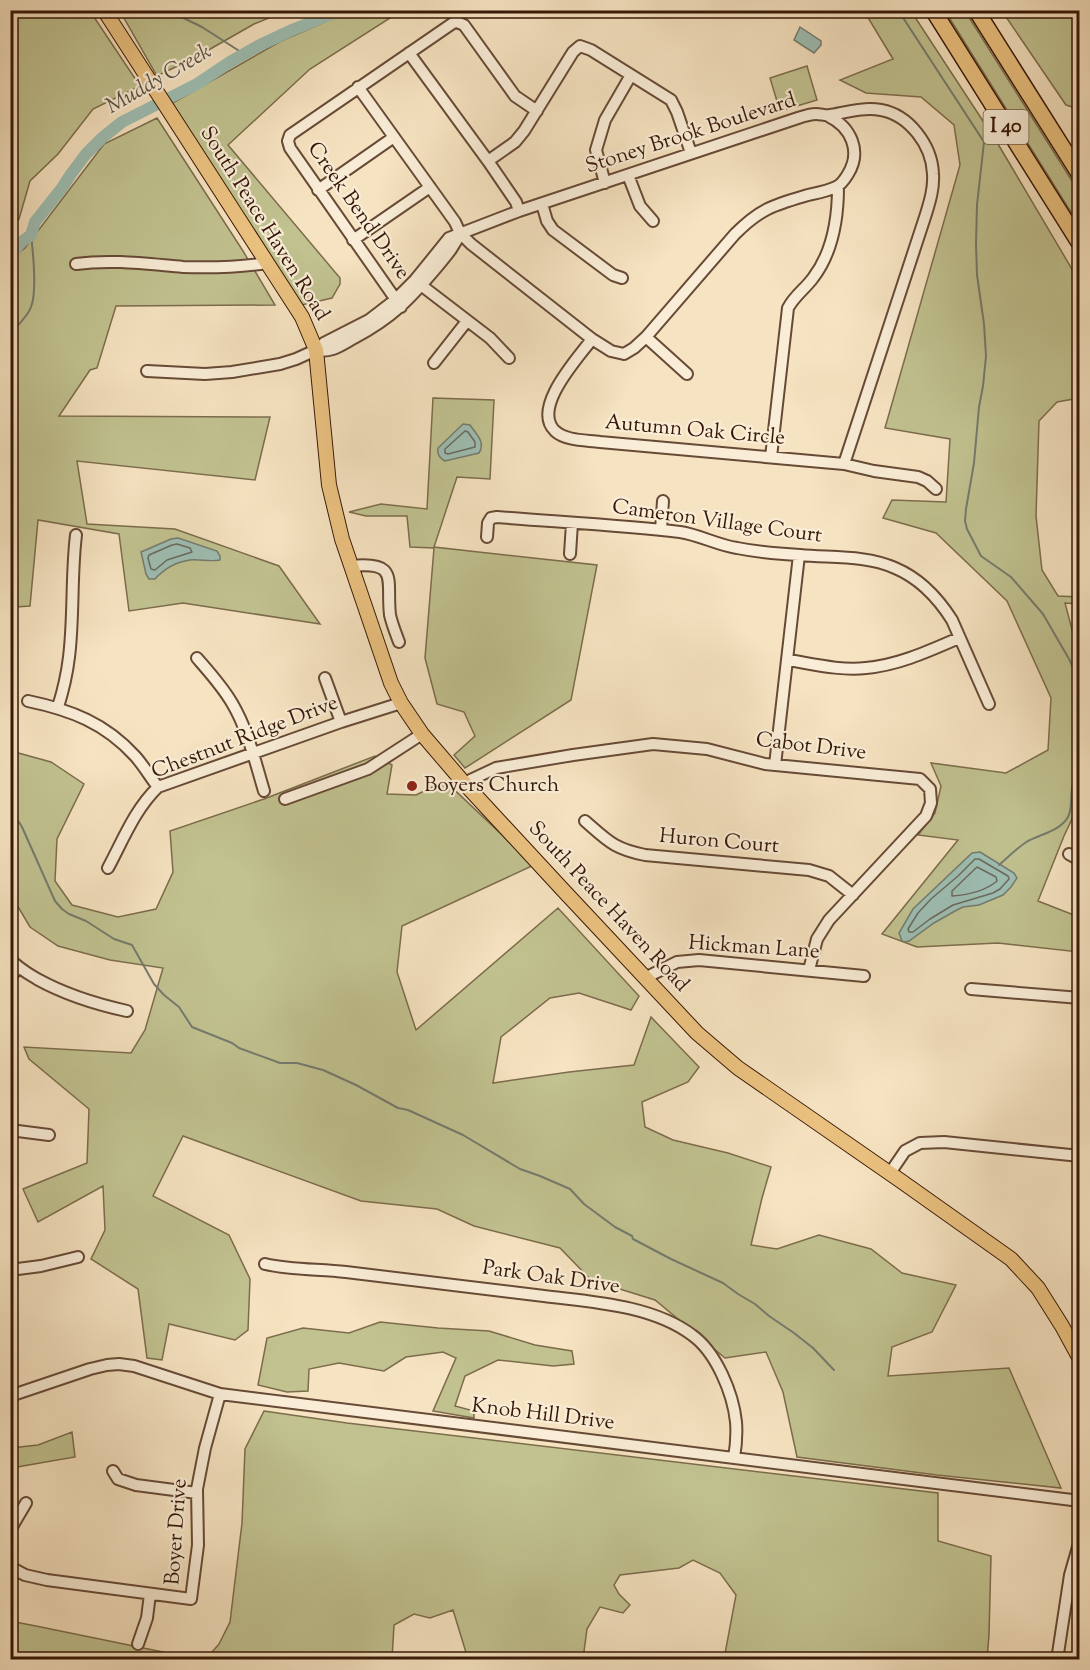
<svg xmlns="http://www.w3.org/2000/svg" width="1090" height="1670" viewBox="0 0 1090 1670" font-family="'Sorts Mill Goudy',serif">
<rect width="100%" height="100%" fill="#f6e3c1"/>
<filter id="stains"><feTurbulence type="fractalNoise" baseFrequency=".00333" numOctaves="4"/><feColorMatrix values="0 0 0 0 .2 0 0 0 0 .09 0 0 0 0 .02 0 0 0 .5 -.17"/></filter>
<radialGradient id="worn" r=".72"><stop offset=".6" stop-color="#630" stop-opacity="0"/><stop offset="1" stop-color="#630" stop-opacity=".3"/></radialGradient>
<!-- green -->
<path fill="#c1c290" stroke="#7c6c4c" stroke-width="1.5" d="M11,10L90,11L140,86L93,109L58,154L30,181L19,219L11,231Z
M120,11H286L254,24L198,56L157,76Z
M350,11H401L310,69L228,145L340,278V284L332,298L302,305L171,104L281,41Z
M864,11H911L998,144L1079,281V398L1057,402L1039,421L1036,516L1042,570L1058,596L1080,597L1079,604L1065,603L1079,656V804L1064,836L1038,901L1079,917V952L998,943L917,947L882,934L958,840L918,835L935,813L941,786L931,763L1006,773L1048,750L1051,698L1007,601L936,533L883,518L892,500L946,502L950,439L885,428L960,165L954,125L921,97L866,93L840,80L893,59Z
M945,11H965L1079,192V225Z
M1002,11H1079V109L1066,105Z
M807,66L817,100L780,111L770,78Z
M157,118L243,251L275,305L116,306L97,368L90,370L59,416L270,417L255,480L77,461L87,524L175,529L279,566L320,624L183,603L129,611L119,534L38,520L30,606L15,607L16,641L11,643L10,259L25,248L104,144Z
M433,398L494,400L490,479L457,477L434,547L597,565L571,700L465,768L454,755L475,736L464,712L437,704L425,658L434,548L410,547L407,516H366L349,512L381,504L427,509Z
M11,751L51,762L84,784L57,839L55,881L72,905L118,917L156,909L173,872L170,831L264,799L375,756L392,765L387,794L416,795L445,781L534,865L402,926L397,972L416,1030L558,908L639,996L631,1010L579,993L550,998L501,1037L493,1083L569,1072L634,1065L651,1017L699,1067L688,1082L642,1102L645,1127L673,1140L728,1153L771,1167L762,1198L751,1245L777,1249L819,1235L871,1249L902,1273L956,1285L932,1332L892,1347L888,1376L1009,1368L1061,1488L937,1475L797,1457L783,1392L766,1352L725,1358L655,1300L591,1280L560,1248L474,1226L437,1209L361,1201L183,1136L153,1196L229,1235L250,1279L248,1330L235,1340L169,1324L162,1360L147,1358L138,1289L91,1259L105,1230L103,1186L38,1222L23,1189L87,1163L89,1109L29,1059L24,1047L131,1053L145,1030L163,968L110,960L58,946L30,927L11,895Z
M380,1322L438,1328L489,1331L535,1345L572,1351L574,1364L553,1366L498,1360L465,1376L455,1406L474,1411V1418L433,1411L456,1358L443,1352L406,1357L384,1371L339,1363L309,1369L308,1391L287,1392L258,1385L267,1338L303,1328L349,1333Z
M264,1411L347,1423L938,1493V1541L991,1556L989,1635L987,1659H724L736,1595L720,1573L693,1560L679,1568L620,1575L614,1585L619,1594L630,1605L623,1613L600,1607L587,1629L583,1659H468L453,1610L430,1618L414,1614L394,1625L392,1659H206L219,1644L230,1622L242,1523L245,1449Z
M72,1432L75,1457L11,1468V1448L38,1445Z
M10,1621L36,1626L197,1659H11Z"/>
<!-- water -->
<path fill="#9dbeb3" stroke="#747b6e" stroke-width="1.5" d="M800,27L821,41V45L814,53L794,40Z
M463,424L470,425C476,434 486,442 479,453L445,461C439,458 437,454 438,448Z
M178,538L217,551L220,556V560C210,562 200,559 190,560C176,562 164,569 155,579H149L146,574L141,552L171,539Z
M980,852L1014,873L1017,878L1011,887L1003,895L979,905L963,907L955,911L934,923L909,941L905,942L902,941L899,933L913,909L972,853Z"/>
<g fill="none" stroke-linecap="round" stroke-linejoin="round">
<!-- shore -->
<path stroke="#6a6a5d" stroke-width="1.5" d="M465,431L468,432L475,442V447L448,454L445,453V449Z
M177,544L190,548L192,552L167,560L155,570L151,569L148,558L149,555L172,545Z
M975,859H979L1008,876L1009,879L1000,889L993,893L953,905L930,919L913,932H909L908,929L918,913L931,899L958,876Z
M977,867L996,877L997,881C985,891 967,895 952,896V891Z"/>
<!-- stream -->
<path stroke="#747b6e" stroke-width="2" d="M167,10L202,27L244,54
M898,10L984,142L977,205L976,244L977,275L984,324L986,356L983,386L979,407L974,463L966,509L965,521L967,529L981,556L1011,577L1043,614L1069,659L1080,683
M10,334C17,325 27,318 31,307C37,292 33,252 31,235
M10,808L22,827L55,901L62,909L69,914L86,921L114,939L132,945L154,984L164,995L179,1007L192,1027L232,1043L239,1048L280,1063H297L323,1070L356,1085L398,1108L408,1110L463,1135L520,1169L540,1176L570,1189L584,1204L615,1227L632,1236L633,1239L671,1259L723,1283L738,1294L755,1304L769,1316L794,1333L813,1348L834,1370
M999,865C1008,857 1018,847 1028,841C1041,834 1060,831 1068,817C1075,803 1066,787 1080,772"/>
<!-- river -->
<path stroke="#9dbeb3" stroke-width="12" d="M10,257L20,243L31,235L35,222L62,188L71,174L86,154L102,138L122,122L197,84L230,62L260,45L292,30L341,10"/>
<defs>
<path id="minor" d="M409,53L488,161L516,202L519,211
M358,87L455,222L460,233L471,244L592,339L611,351L624,354L634,348L646,337L735,234C761,208 774,205 808,195C817,193 828,191 836,187C841,185 845,179 848,174C862,151 851,127 828,116
M488,161L515,142L524,131L573,52L580,46L591,50L671,100L677,112L691,153
M628,175L640,206L653,221
M605,183L596,150L605,120L631,75
M318,190L394,137
M542,204L547,221L553,230L613,275L622,278
M353,240L430,187
M76,264C112,259 147,264 183,267C211,268 240,267 267,263
M417,282L490,338L509,358
M401,307L290,148L288,141L290,135L453,23L457,22L464,25L515,96L537,111
M646,337L687,374
M592,339C578,358 531,408 555,431C566,441 586,440 600,442L844,464L874,471L918,477L927,481L936,489
M316,350C331,353 340,346 354,338C392,318 410,299 437,267C446,256 455,246 460,233
M434,363L467,321
M147,371L205,374L232,372L280,364L296,359L316,350L324,343L369,320L395,300L415,280L449,238L519,211L798,118C804,116 810,114 816,114C821,114 826,116 830,115C847,112 864,107 881,110C909,115 932,145 933,174C934,188 930,201 926,214L844,464
M771,457L788,308C795,295 805,289 813,278C833,252 838,219 838,187
M661,530L663,501
M487,537L488,523L491,518L497,517C558,522 619,525 680,532C700,535 717,545 737,548C757,552 780,554 800,555C831,558 866,555 895,568C919,578 938,598 952,620L989,704
M570,554L572,523
M351,566C400,561 386,580 390,615C392,624 396,634 399,642
M197,658C210,673 222,686 232,703C248,730 255,761 264,791
M788,660C813,664 841,671 866,668C899,665 929,651 959,638
M325,678L341,722
M28,701C71,710 105,723 135,756C144,766 150,777 158,787
M58,707C63,691 67,674 69,657C74,617 71,576 76,535
M775,765L799,555
M464,783L496,768L573,755L653,744L707,749L765,764L920,779L930,789L931,803L926,816L829,920L817,939L809,970
M285,799L368,769L422,734
M585,821C608,841 614,849 645,855L809,870L829,876L853,895
M1069,854L1080,860
M108,868C123,840 135,809 158,787L341,722L401,703
M10,959C18,968 27,973 37,979C66,995 95,1004 127,1011
M10,978L18,968
M645,978L677,962L699,960L864,976
M971,989L1080,998
M10,1130L49,1135
M890,1173L905,1151L920,1143L944,1142L1080,1156
M265,1264C291,1270 319,1269 346,1272C412,1280 478,1288 544,1296C592,1302 652,1305 692,1335C716,1352 733,1393 736,1422C737,1434 736,1446 734,1458
M10,1270L41,1266L78,1257
M10,1396L90,1369L107,1365L119,1364L134,1366L220,1394L1080,1501
M113,1471L118,1479L136,1485L197,1493
M10,1530L26,1503
M10,1567L25,1575L47,1580L191,1599L198,1545L197,1489L205,1448L220,1394
M138,1644L147,1618L150,1594
M1057,1660L1070,1575L1080,1540"/>
<path id="major" d="M104,10L302,317L316,350L329,485L342,539L391,683L401,703L422,734L464,783L563,890L697,1033L738,1068L901,1181L1011,1259L1038,1288L1062,1326L1080,1359"/>
<path id="highway" d="M933,10L1080,244
M976,10L1080,175"/>
</defs>
<!-- minor casing -->
<use href="#minor" stroke="#674a36" stroke-width="14"/>
<!-- major casing -->
<use href="#major" stroke="#371707" stroke-width="16"/>
<!-- highway casing -->
<use href="#highway" stroke="#371707" stroke-width="18"/>
<!-- minor -->
<use href="#minor" stroke="#f9edd7" stroke-width="10"/>
<!-- major -->
<use href="#major" stroke="#ebc280" stroke-width="14"/>
<!-- highway -->
<use href="#highway" stroke="#ebc280" stroke-width="15"/>
</g>
<!-- markers -->
<circle fill="#8f2418" stroke="#f9edd7" stroke-width="2" cx="412" cy="786" r="6"/>
<g text-anchor="middle" dominant-baseline="central" stroke-width="4.5" stroke-linejoin="round" paint-order="stroke">
<!-- shield labels -->
<rect fill="#f9edd7" stroke="#715745" stroke-width="1.5" x="983.5" y="110" width="45" height="34" rx="4.5"/>
<g font-size="20" font-weight="bold" fill="#371707">
<text x="1006" y="127">I 40</text>
</g>
<!-- street labels -->
<g font-size="21" fill="#371707" stroke="#f9edd7">
<text transform="translate(691 134) rotate(-18)">Stoney Brook Boulevard</text>
<text transform="translate(358 211) rotate(55)">Creek Bend Drive</text>
<text transform="translate(264 224) rotate(58)">South Peace Haven Road</text>
<text transform="translate(695 431) rotate(5)">Autumn Oak Circle</text>
<text transform="translate(717 522) rotate(8)">Cameron Village Court</text>
<text transform="translate(245 738) rotate(-21)">Chestnut Ridge Drive</text>
<text transform="translate(811 747) rotate(7)">Cabot Drive</text>
<text transform="translate(719 842) rotate(5)">Huron Court</text>
<text transform="translate(608 907) rotate(47)">South Peace Haven Road</text>
<text transform="translate(754 948) rotate(4)">Hickman Lane</text>
<text transform="translate(551 1278) rotate(8)">Park Oak Drive</text>
<text transform="translate(543 1415) rotate(7)">Knob Hill Drive</text>
<text transform="translate(177 1532) rotate(-86)">Boyer Drive</text>
</g>
<!-- poi labels -->
<g font-size="21" fill="#371707" stroke="#f9edd7" text-anchor="start">
<text x="424" y="786">Boyers Church</text>
</g>
<!-- water labels -->
<g font-size="22" font-style="italic" fill="#5b5143" stroke="#f9edd7">
<text transform="translate(159 80) rotate(-30)">Muddy Creek</text>
</g>
</g>
<!-- margin -->
<rect width="1090" height="1670" fill="none" stroke="#f6e3c1" stroke-width="36"/>
<rect x="12" y="12" width="1066" height="1646" fill="none" stroke="#371707" stroke-width="3"/>
<rect x="18" y="18" width="1054" height="1634" fill="none" stroke="#371707" stroke-width="1.5"/>
<rect width="100%" height="100%" filter="url(#stains)"/>
<rect width="100%" height="100%" fill="url(#worn)"/>
</svg>
